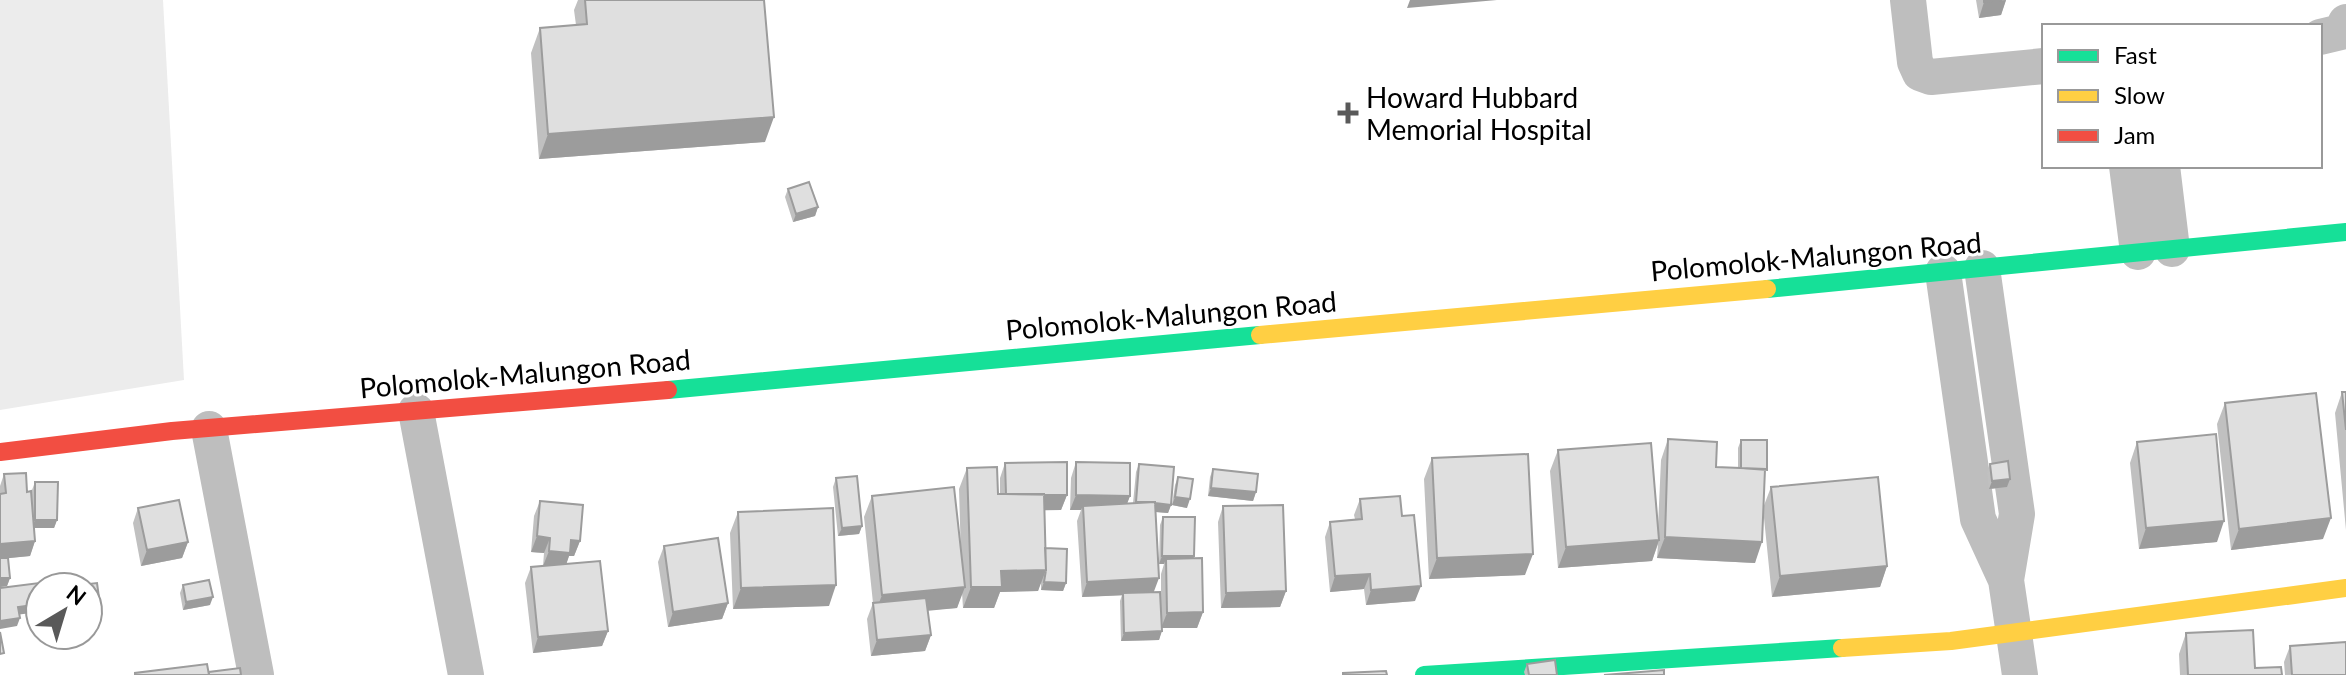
<svg xmlns="http://www.w3.org/2000/svg" width="2346" height="675" viewBox="0 0 2346 675" font-family="Lato,sans-serif">
<rect width="100%" height="100%" fill="#fff"/>
<!-- green -->
<path fill="#ececec" d="M0,0H163L184,380L0,410Z"/>
<g fill="none" stroke-linecap="round" stroke-linejoin="round">
<!-- street -->
<path stroke="#bebebe" stroke-width="36" d="M1908,0L1915,62L1920,73L1931,77L2044,66
M2320,37L2341,32L2346,22
M2127,166L2138,252
M2162,166L2172,249
M1982,268L2017,514L2006,580L2020,675
M1943,272L1978,519L2006,580
M416,411L466,675
M209,429L256,675"/>
<!-- fast -->
<path stroke="#16e098" stroke-width="18" d="M1767,289L2346,232
M668,390L1260,335
M1424,675L1842,648"/>
<!-- slow -->
<path stroke="#ffcf43" stroke-width="18" d="M1260,335L1767,289
M1842,648L1951,641L2346,588"/>
<!-- jam -->
<path stroke="#f24e42" stroke-width="18" d="M0,452L172,431L668,390"/>
</g>
<!-- wall -->
<path fill="#c0c0c0" d="M578,0H764L765,142L539,159L531,53L540,28L576,25L574,10Z
M1976,0H2006L2001,15L1979,18Z
M788,189L818,207L815,216L793,222L785,197Z
M2342,392H2346V530L2335,413Z
M2225,403L2323,539L2231,550L2217,424Z
M1668,439L1716,467L1738,468V448L1741,440L1764,477L1763,508L1771,487L1887,566L1880,587L1772,597L1763,508L1755,563L1657,558L1658,544L1652,561L1558,568L1550,471L1558,450L1658,527L1661,460Z
M2137,442L2217,542L2139,549L2130,463Z
M1432,458L1525,575L1429,579L1424,479Z
M1076,462L1130,496L1127,503H1133L1136,472L1139,464L1171,505L1168,513L1155,512L1154,592L1161,614V574L1164,564H1159L1160,525L1163,517L1194,556L1203,612L1197,628H1162L1159,640L1121,641L1120,601L1122,595L1082,597L1077,521L1081,510H1070L1071,478Z
M1005,463L1067,495L1061,510H1044L1045,549L1066,583L1063,591L1041,590V581L1038,591L1000,592L994,608H963L962,592L957,608L928,610L931,635L925,651L871,656L867,619L873,603L864,517L872,496L961,557L959,489L967,468L998,494H1000V478Z
M1990,464L2010,479L2007,487L1989,489L1987,472Z
M1213,469L1256,492L1253,501L1208,496L1210,477Z
M4,474L27,492L32,505V490L35,482L57,520L54,528H34L35,541L30,556L8,558L10,578L7,586L0,587V486Z
M1178,477L1187,508L1172,505L1175,485Z
M836,478L862,526L859,534L838,536L833,487Z
M1360,499L1402,516L1415,601L1366,605L1364,589L1330,592L1325,537L1330,522L1355,519L1354,515Z
M540,501L580,541L574,556H569L566,564L608,631L602,646L533,653L525,583L531,567L543,566L544,553L531,552L534,516Z
M1223,506L1286,591L1280,607L1221,608L1218,522Z
M138,508L188,542L182,558L141,566L133,523Z
M738,512L829,606L733,609L730,533Z
M664,546L728,603L722,619L668,627L658,562Z
M183,585L210,605L183,610L180,593Z
M2186,633L2255,668L2282,675H2180L2179,654Z
M2290,646L2346,675H2285L2284,662Z
M1527,664L1557,675H1525L1524,672Z"/>
<!-- shaded-wall -->
<path fill="#9c9c9c" d="M1410,0H1497L1407,8Z
M2006,0L2001,15L1979,18L1984,2Z
M774,117L765,142L539,159L548,134Z
M818,207L815,216L793,222L796,214Z
M2010,479L2007,487L1989,489L1992,481Z
M1211,488L1256,492L1253,501L1208,496Z
M1006,495H1067L1061,510L1000,511Z
M1076,495L1130,496L1124,512L1083,506L1081,510H1070Z
M1175,497L1190,499L1187,508L1172,505Z
M1136,502L1171,505L1168,513L1133,510Z
M2331,518L2323,539L2231,550L2239,529Z
M35,520H57L54,528H32Z
M2224,521L2217,542L2139,549L2146,528Z
M862,526L859,534L838,536L842,528Z
M537,536L550,538L544,553L531,552Z
M1665,537L1762,542L1755,563L1657,558Z
M571,540L580,541L574,556H569L565,568L543,566L549,551Z
M1659,540L1652,561L1558,568L1566,547Z
M35,541L30,556L0,559V544Z
M188,542L182,558L141,566L147,550Z
M1533,554L1525,575L1429,579L1437,558Z
M1162,556H1194L1191,565L1166,559L1164,564H1159Z
M1887,566L1880,587L1772,597L1780,576Z
M1046,570L1038,591L1000,592L994,608H963L971,587L1001,571Z
M1370,574L1364,589L1330,592L1335,576Z
M0,578H10L7,586L0,587Z
M1159,578L1153,594L1082,597L1087,582Z
M1044,582L1066,583L1063,591L1041,590Z
M836,585L829,606L733,609L741,588Z
M1421,586L1415,601L1366,605L1371,590Z
M965,587L957,608L874,616L882,595Z
M1286,591L1280,607L1221,608L1226,593Z
M213,597L210,605L183,610L186,602Z
M728,603L722,619L668,627L673,612Z
M40,604V612L15,615L18,607Z
M100,605L97,613L88,614V606Z
M1203,612L1197,628H1161L1167,613Z
M20,618L17,626L0,629V621Z
M608,631L602,646L533,653L538,637Z
M1162,631L1159,640L1121,641L1124,633Z
M931,635L925,651L871,656L877,640Z"/>
<!-- building -->
<path fill="#dfdfdf" stroke="#9c9c9c" stroke-width="2" d="M585,0H764L774,117L548,134L540,28L587,24Z
M1984,0H2002L1984,2Z
M809,182L818,207L796,214L788,189Z
M2342,392H2346V430Z
M2316,393L2331,518L2239,529L2225,403Z
M2216,434L2224,521L2146,528L2137,442Z
M1668,439L1717,442L1716,467L1765,469L1762,542L1665,537Z
M1741,440H1767V470L1741,468Z
M1651,443L1659,540L1566,547L1558,450Z
M1528,454L1533,554L1437,558L1432,458Z
M2008,461L2010,479L1992,481L1990,464Z
M1067,462V495L1006,494L1005,463Z
M1076,462L1130,463V496L1076,495Z
M1139,464L1174,467L1171,505L1155,503V502H1136Z
M997,467L998,494H1044L1046,570L1001,571L1002,587H971L967,468Z
M1213,469L1258,474L1256,492L1211,488Z
M26,473L27,492L31,491L35,541L0,544V494L6,493L4,474Z
M857,476L862,526L842,528L836,478Z
M1178,477L1193,479L1190,499L1175,497Z
M1878,477L1887,566L1780,576L1771,487Z
M35,482H58L57,520H35Z
M954,487L965,587L882,595L872,496Z
M1400,496L1402,516L1414,515L1421,586L1371,590L1370,574L1335,576L1330,522L1362,519L1360,499Z
M179,500L188,542L147,550L138,508Z
M540,501L583,505L580,541L571,540L570,553L549,551L550,538L537,536Z
M1155,502L1159,578L1087,582L1083,506Z
M1283,505L1286,591L1226,593L1223,506Z
M833,508L836,585L741,588L738,512Z
M1163,517H1195L1194,556H1162Z
M718,538L728,603L673,612L664,546Z
M1045,548L1067,549L1066,583L1044,582L1046,570Z
M0,558H8L10,578H0Z
M1202,558L1203,612L1167,613L1166,559Z
M600,561L608,631L538,637L531,567Z
M209,580L213,597L186,602L183,585Z
M47,582L48,587H40V604L18,607L20,618L0,621V588Z
M97,583L100,605L88,606V587H63Z
M1160,592L1162,631L1124,633L1123,593Z
M926,598L931,635L877,640L873,603Z
M2253,630L2255,668L2281,667L2282,675H2188L2186,633Z
M0,632L4,653L0,654Z
M2346,642V675H2292L2290,646Z
M1555,660L1557,675H1529L1527,664Z
M207,664L209,675H135V673Z
M240,668L241,675H209V672Z
M1664,670V675H1604Z
M1386,671L1387,675H1343V673Z"/>
<!-- markers -->
<path fill="#595959" stroke="#fff" stroke-width="3" d="M1344 101h8v8h8v8h-8v8h-8v-8h-8v-8h8z"/>
<g text-anchor="middle" dominant-baseline="central" stroke-width="6" stroke-linejoin="round" paint-order="stroke">
<!-- poi labels -->
<g font-size="28" fill="#000" stroke="#fff" text-anchor="start">
<text x="1366" y="97">Howard Hubbard<tspan x="1366" dy="32">Memorial Hospital</tspan></text>
</g>
<!-- street labels -->
<g font-size="28" fill="#000" stroke="#fff">
<text transform="translate(1816 256) rotate(-5)">Polomolok-Malungon Road</text>
<text transform="translate(1171 315) rotate(-5)">Polomolok-Malungon Road</text>
<text transform="translate(525 373) rotate(-5)">Polomolok-Malungon Road</text>
</g>
</g>
<!-- legend -->
<rect x="2042" y="24" width="280" height="144" fill="#ffffff" stroke="#999999" stroke-width="2"/>
<rect x="2058" y="50" width="40" height="12" fill="#16e098" stroke="#999999" stroke-width="2"/>
<text x="2114" y="64" font-size="24" fill="#000000">Fast</text>
<rect x="2058" y="90" width="40" height="12" fill="#ffcf43" stroke="#999999" stroke-width="2"/>
<text x="2114" y="104" font-size="24" fill="#000000">Slow</text>
<rect x="2058" y="130" width="40" height="12" fill="#f24e42" stroke="#999999" stroke-width="2"/>
<text x="2114" y="144" font-size="24" fill="#000000">Jam</text>
<!-- north arrow -->
<g transform="translate(64 611) rotate(38)"><circle r="38" fill="#ffffff" stroke="#999999" stroke-width="2"/>
<path d="M0-6L14 30L0 20L-14 30Z" fill="#595959"/>
<text y="-12" font-size="22" font-weight="bold" text-anchor="middle" fill="#000000">N</text>
</g>
</svg>
